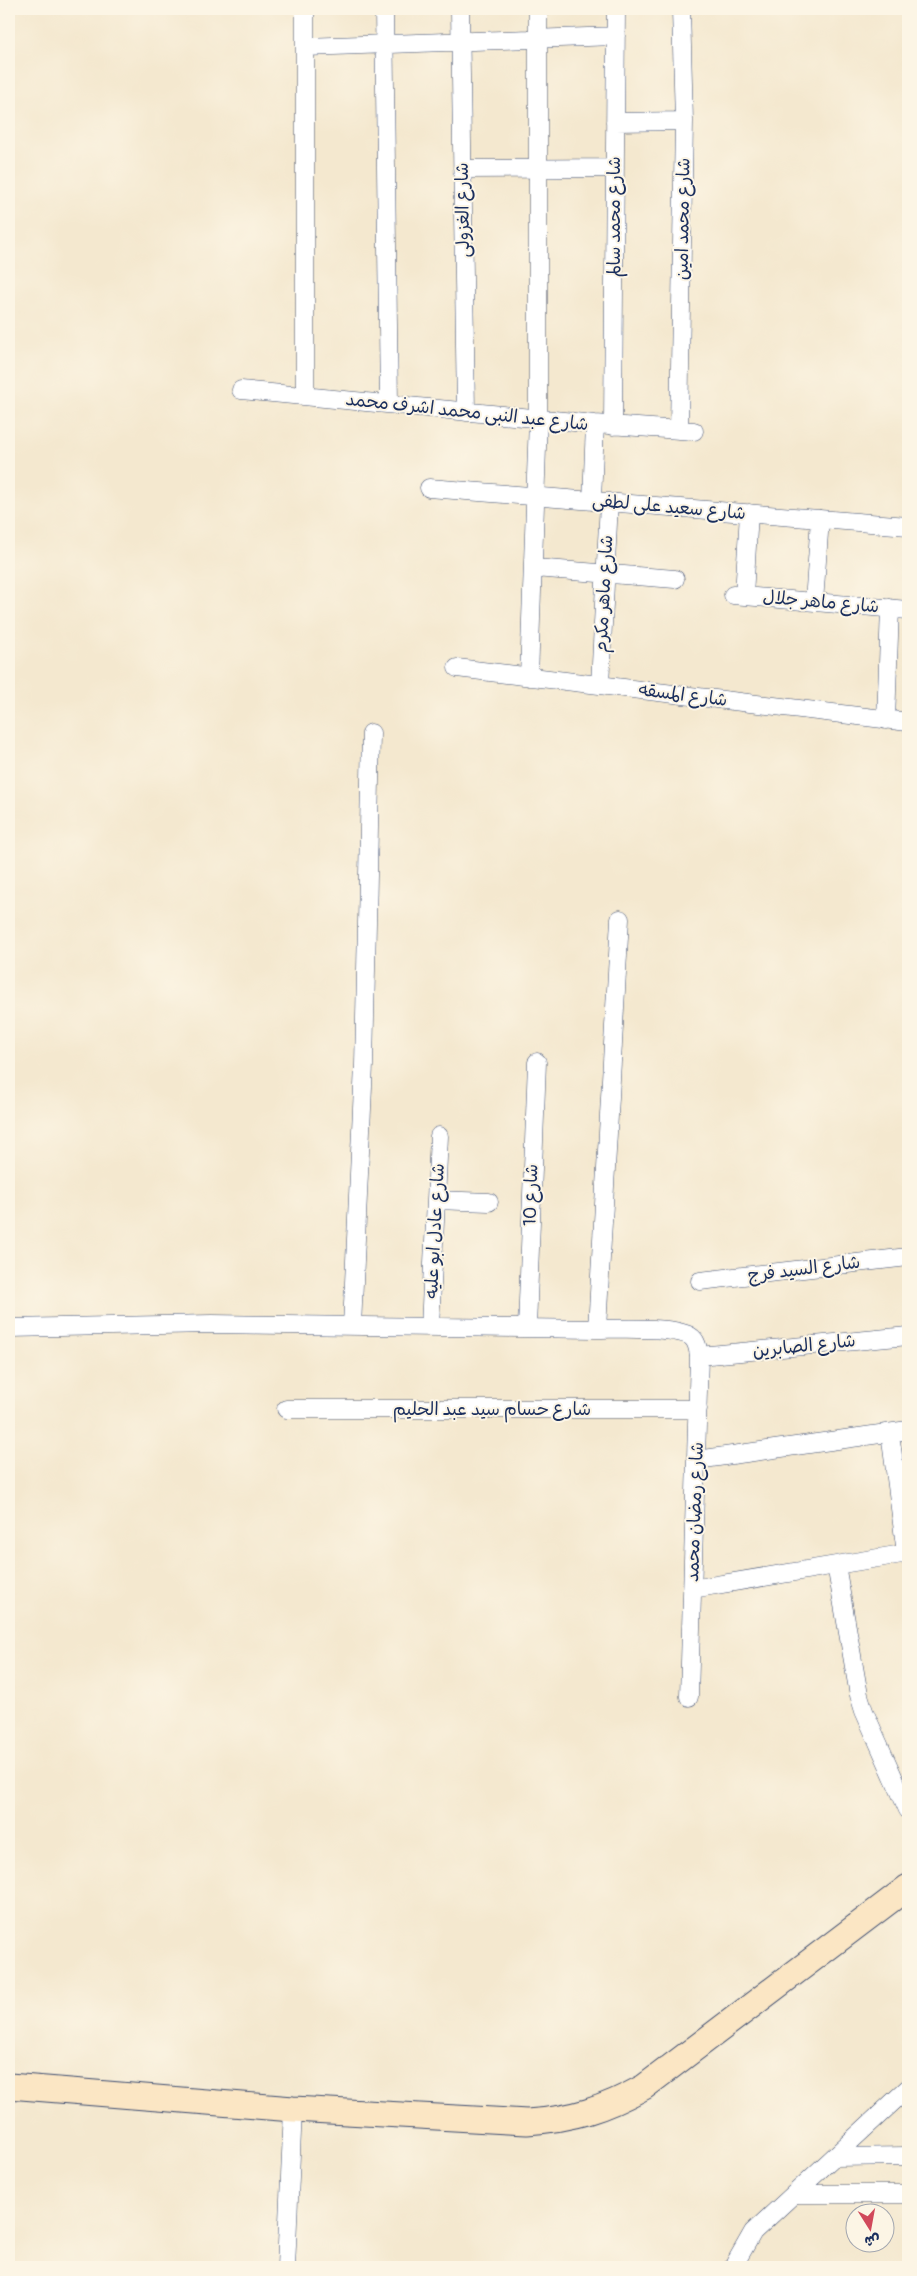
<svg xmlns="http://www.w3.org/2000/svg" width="917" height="2276" viewBox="0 0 917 2276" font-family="Pangolin,'Playpen Sans Arabic',sans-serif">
<rect width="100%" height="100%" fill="#fcf5e5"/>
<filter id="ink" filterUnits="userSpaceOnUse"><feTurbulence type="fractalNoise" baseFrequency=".02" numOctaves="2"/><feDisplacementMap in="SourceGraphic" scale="10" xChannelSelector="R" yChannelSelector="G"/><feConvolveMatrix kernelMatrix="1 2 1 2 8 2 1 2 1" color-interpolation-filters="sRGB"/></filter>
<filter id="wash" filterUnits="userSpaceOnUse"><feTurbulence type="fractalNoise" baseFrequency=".0096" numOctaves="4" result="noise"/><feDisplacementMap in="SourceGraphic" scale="20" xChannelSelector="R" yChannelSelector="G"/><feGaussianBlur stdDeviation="1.12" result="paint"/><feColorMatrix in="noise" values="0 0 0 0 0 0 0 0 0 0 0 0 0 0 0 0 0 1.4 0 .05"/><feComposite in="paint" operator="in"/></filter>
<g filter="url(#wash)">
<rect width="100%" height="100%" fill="#f4e8cf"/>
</g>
<g filter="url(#ink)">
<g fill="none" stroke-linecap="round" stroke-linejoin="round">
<defs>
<path id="street" d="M384,9L389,404
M460,9L466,412
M305,47L616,36
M615,122L684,121
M463,169L615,168
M241,390L595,424L694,431
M305,396V9
M613,426L616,9
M679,430L684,121L681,9
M429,488L908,526
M592,501L595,424
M534,568L675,579
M733,595L908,610
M744,595L749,513
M814,602L820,519
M457,668L908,722
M529,677L538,419V9
M600,685L609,502
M886,720L890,608
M436,1200L489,1202
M700,1281L908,1257
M352,1326L364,1065L371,733
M430,1327L439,1136
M9,1328L212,1324L597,1329C618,1329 673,1326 690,1336C697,1340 698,1348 699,1356L689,1697
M527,1328L537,1062
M597,1329L620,919
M699,1356L908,1336
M286,1409H698
M890,1433L906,1553
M697,1460L908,1430
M836,1565L859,1695L864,1711L908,1810
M692,1589L908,1553
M834,2157L908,2156
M796,2194H908
M286,2267L293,2109
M733,2267L753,2232L908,2088"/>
<path id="secondary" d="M9,2086L293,2109L527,2122C573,2119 604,2109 644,2087L908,1887"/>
</defs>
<!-- street casing -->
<use href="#street" stroke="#3c4b6f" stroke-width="19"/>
<!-- secondary casing -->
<use href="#secondary" stroke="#3c4b6f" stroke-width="27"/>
<!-- street -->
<use href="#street" stroke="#fff" stroke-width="18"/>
<!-- secondary -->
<use href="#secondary" stroke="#fbe6c4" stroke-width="25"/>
</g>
</g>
<g text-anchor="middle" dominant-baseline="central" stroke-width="4" stroke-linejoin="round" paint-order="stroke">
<!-- street labels -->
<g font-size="18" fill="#1b2f5e" stroke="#fcf5e5">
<text transform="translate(463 210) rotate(-91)">شارع الغزولى</text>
<text transform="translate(614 217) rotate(-90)">شارع محمد سالم</text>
<text transform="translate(683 219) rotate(-89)">شارع محمد امين</text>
<text transform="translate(467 412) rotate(6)">شارع عبد النبى محمد اشرف محمد</text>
<text transform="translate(669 507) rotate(5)">شارع سعيد على لطفى</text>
<text transform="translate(604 594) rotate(-87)">شارع ماهر مكرم</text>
<text transform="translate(821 602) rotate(5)">شارع ماهر جلال</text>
<text transform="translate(683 695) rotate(7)">شارع المسقه</text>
<text transform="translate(531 1195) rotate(-88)">شارع 10</text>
<text transform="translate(435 1231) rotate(-87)">شارع عادل ابو عليه</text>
<text transform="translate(804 1269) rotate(-7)">شارع السيد فرج</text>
<text transform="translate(804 1346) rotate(-6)">شارع الصابرين</text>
<text x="492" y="1409">شارع حسام سيد عبد الحليم</text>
<text transform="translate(695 1512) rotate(-88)">شارع رمضان محمد</text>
</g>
</g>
<!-- margin -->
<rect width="917" height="2276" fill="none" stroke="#fcf5e5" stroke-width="30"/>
<!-- north arrow -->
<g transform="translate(870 2228) rotate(169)"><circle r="24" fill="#fcf5e5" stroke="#a2a6af"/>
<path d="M0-4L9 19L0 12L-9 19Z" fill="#d1495b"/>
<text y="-8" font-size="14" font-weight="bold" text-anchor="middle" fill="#1b2f5e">ش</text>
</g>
</svg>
